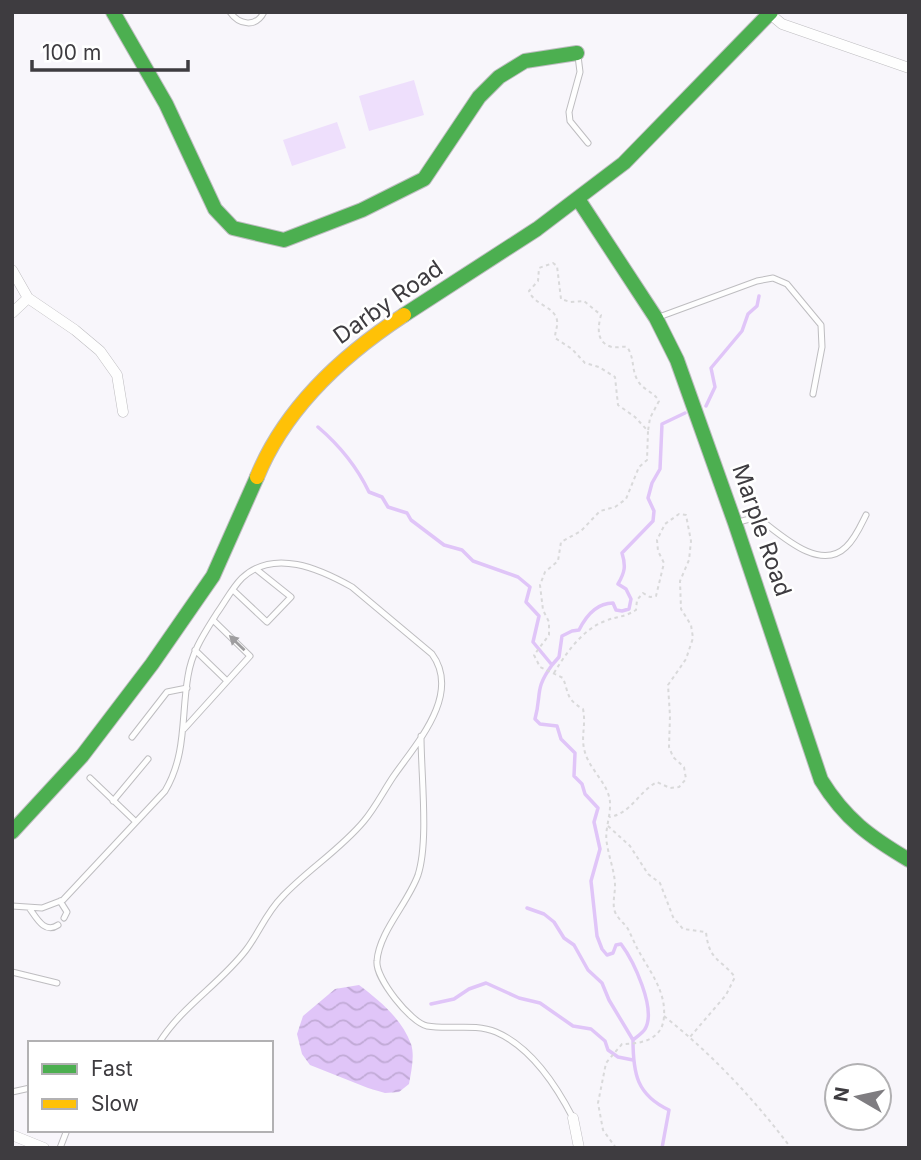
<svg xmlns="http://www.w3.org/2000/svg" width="921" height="1160" viewBox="0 0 921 1160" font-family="Inter,sans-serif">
<defs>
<pattern id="water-waves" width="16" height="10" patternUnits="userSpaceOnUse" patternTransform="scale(1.75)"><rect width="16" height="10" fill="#e0c5f8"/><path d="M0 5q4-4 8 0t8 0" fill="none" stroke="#c1aad6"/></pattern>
</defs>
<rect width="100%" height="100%" fill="#f8f6fb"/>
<!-- garden -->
<path fill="#eedffc" d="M414,80L424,115L369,131L359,96Z
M337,122L346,148L292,166L283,140Z"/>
<!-- water -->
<path fill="url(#water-waves)" d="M359,985C379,1000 402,1019 411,1044C415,1056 411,1072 409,1084L399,1092L385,1093L368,1088L310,1065L302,1054L297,1034L303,1016L335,989Z"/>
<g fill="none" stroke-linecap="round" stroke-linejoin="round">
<!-- stream -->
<path stroke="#e0c5f8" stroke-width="3.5" d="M706,406L715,387L711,368L742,331L748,314L757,306L759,296
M318,427C339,445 357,467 369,492L382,497L388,507L407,513L411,520L444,545L462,550L473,561L518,577L530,587L526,602L539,616L533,642L552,665C534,690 542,693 535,719L540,724L557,726L561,739L575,753L574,776L582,784L585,794L598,808L594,822L600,849L591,881L597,936L602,949L607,955L613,953L616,945L621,944C633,960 657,1009 645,1029C643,1033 636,1037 633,1040C633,1074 637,1095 669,1110L662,1148
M552,665L559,657L562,636L572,631L579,630C586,616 597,603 613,603L616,610L622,611L629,609L631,599L626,589L618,584C625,572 626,566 622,553L653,521L654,511L648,498L652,483L660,469L662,424L685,413
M527,908L544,914L554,922L564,938L574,945L588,970L602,983L609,1000L633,1040
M431,1004L454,999L469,989L486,983L519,998L540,1003L573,1026L591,1029L605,1041L608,1050L618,1057L633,1060"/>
<defs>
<path id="lane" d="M230,12C239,25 256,28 264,12
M578,56L580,72L569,112L570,121L588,143
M659,317L757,281L773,278L787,284L821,325L822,347L813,394
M735,523L757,517C779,533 819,573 846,547C855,539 861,525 866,515
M233,590L267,622L291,597L256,569
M195,650L227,681
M184,729L250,656L213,620
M421,736C421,775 429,841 418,875C408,903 379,932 377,961C375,978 411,1023 427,1026C450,1030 474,1023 496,1032C531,1047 556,1085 573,1118
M132,737L167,692L187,688
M90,778L136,822
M113,801L148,759
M60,901L67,912L64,918
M12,906L42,908L63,900L165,791C187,754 181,716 188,676C192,651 204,634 217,613C225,602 232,588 242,578C274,548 320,569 352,587L432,654C462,695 415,745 393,777C383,792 375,808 364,821C340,850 307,870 282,897C266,913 259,933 246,950C220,984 182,1006 159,1043
M30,909C37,919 45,934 58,925
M12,972L57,983
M12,1092L30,1088
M60,1148L67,1130"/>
<path id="street" d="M770,14L782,24L909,68
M12,270L28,298L75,330L100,351L117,375L123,412
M12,313L28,298
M573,1118L579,1148
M12,1135L44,1148"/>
<path id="fast" d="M113,12L166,104L215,209L233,228L284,240L362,210L424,179L479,97L499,77L525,61L577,53
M578,199L656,318L677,360L735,523L821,780C845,819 870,837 909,860
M404,315L537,229L624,163L771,12
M12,832L82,756L152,664L213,576L257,477"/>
<path id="slow" d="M257,477C285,408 343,355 404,315"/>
</defs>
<!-- lane casing -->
<use href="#lane" stroke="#bebdc0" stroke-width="7"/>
<!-- street casing -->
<use href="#street" stroke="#bebdc0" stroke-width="11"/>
<!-- fast casing -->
<use href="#fast" stroke="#bebdc0" stroke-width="16"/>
<!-- slow casing -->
<use href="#slow" stroke="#bebdc0" stroke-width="16"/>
<!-- path -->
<path stroke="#d9d9da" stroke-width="2" stroke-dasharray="3.5 3.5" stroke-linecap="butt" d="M554,673C566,653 582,630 605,621C617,616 623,618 636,610L637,600L643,593L650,597L656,596L664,563L658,551L657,540L665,524L679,514L686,515L691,541L689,560L680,581L681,609L691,625L693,638L686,659L668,685L670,716L669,747L673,757L684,767L686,779L679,787L670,788L657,782C638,792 631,814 609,817
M608,826L630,846L648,874L660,883L673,917L683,929L706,932C709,961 720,958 735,977L726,995L690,1037
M664,1016C713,1055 754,1099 791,1148
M616,1148L603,1130L598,1103L606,1063L622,1044C641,1044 663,1040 664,1016C666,990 648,969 637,948C634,942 631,935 628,929C624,923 618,919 615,912C612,903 615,895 615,886C615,872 609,858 607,844C604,831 611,816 610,802C609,787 595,774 588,760C578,739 587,729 583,709C566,699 569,694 563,678L540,667L534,655L549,635V622L543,610L540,585L545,572L558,561L561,542L581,531L600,511L615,507L626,499L639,467L647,460L648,431L635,417L618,405L615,377L599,367L585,363L572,349L555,338C555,331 558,327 557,320C554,306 534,305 529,291L538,281L539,268L553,263L557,266L561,299L570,302L584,301L601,315C598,326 596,341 609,346C615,349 621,346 627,347C635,358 631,370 638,381C643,390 654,392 659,401L650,418L648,431"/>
<!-- lane -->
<use href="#lane" stroke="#fefefe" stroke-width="5"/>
<!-- street -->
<use href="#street" stroke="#fefefe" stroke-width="10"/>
<!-- fast -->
<use href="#fast" stroke="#4caf50" stroke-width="14"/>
<!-- slow -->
<use href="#slow" stroke="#ffc107" stroke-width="14"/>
</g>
<!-- one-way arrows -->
<defs><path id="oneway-solid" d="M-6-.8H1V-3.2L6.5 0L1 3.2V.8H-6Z" transform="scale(1.75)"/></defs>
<use fill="#9e9d9f" href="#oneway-solid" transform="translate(237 643) rotate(-136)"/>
<g text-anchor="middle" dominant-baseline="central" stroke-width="5" stroke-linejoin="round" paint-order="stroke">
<!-- street labels -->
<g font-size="23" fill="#3e3c40" stroke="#fff">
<text transform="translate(388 302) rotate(-35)">Darby Road</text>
<text transform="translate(762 530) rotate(71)">Marple Road</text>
</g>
</g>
<!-- border -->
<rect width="921" height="1160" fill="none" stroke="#3e3c40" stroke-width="28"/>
<!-- legend -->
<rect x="28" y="1041" width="245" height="91" fill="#ffffff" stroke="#b2b1b3" stroke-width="2"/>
<rect x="42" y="1064" width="35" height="10" fill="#4caf50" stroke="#b2b1b3" stroke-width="2"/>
<text x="91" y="1076" font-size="21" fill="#3e3c40">Fast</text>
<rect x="42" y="1099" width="35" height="10" fill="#ffc107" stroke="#b2b1b3" stroke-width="2"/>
<text x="91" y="1111" font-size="21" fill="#3e3c40">Slow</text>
<!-- north arrow -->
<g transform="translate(858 1097) rotate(279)"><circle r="33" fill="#ffffff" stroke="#b2b1b3" stroke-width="2"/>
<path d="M0-5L12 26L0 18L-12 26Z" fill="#7f7d81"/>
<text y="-10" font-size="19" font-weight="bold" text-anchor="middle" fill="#3e3c40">N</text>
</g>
<!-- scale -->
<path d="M32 60v10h156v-10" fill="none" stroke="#3e3c40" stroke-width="3.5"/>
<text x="42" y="60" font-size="21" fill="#3e3c40" stroke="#ffffff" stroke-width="5" paint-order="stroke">100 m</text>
</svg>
